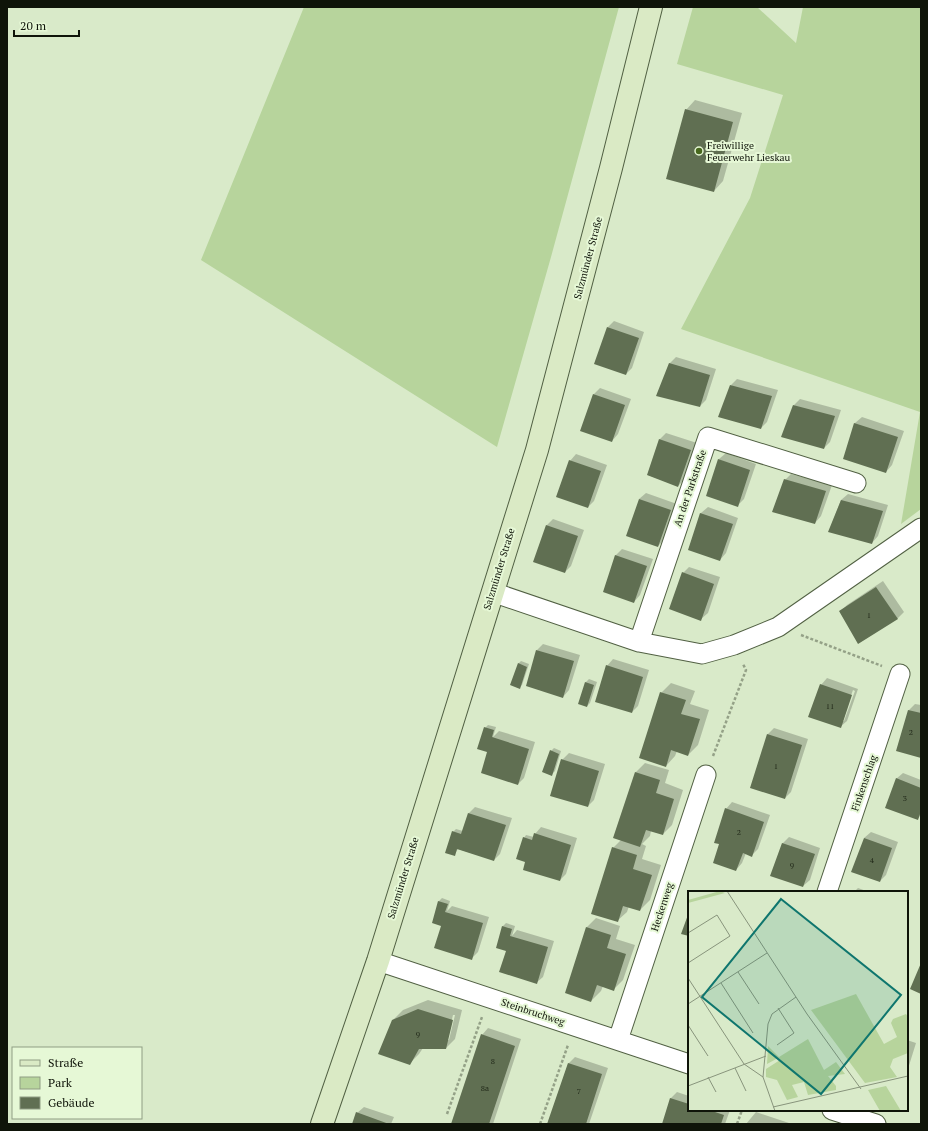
<svg xmlns="http://www.w3.org/2000/svg" width="928" height="1131" viewBox="0 0 928 1131" font-family="'PT Serif',serif">
<rect width="100%" height="100%" fill="#d9eac9"/>
<!-- green -->
<path fill="#b7d49c" d="M304,7H619L551,257L497,447L201,260Z
M693,7H757L796,43L803,7H921V410L920,412L921,413V509L901,524L920,412L681,329L750,198L783,95L677,64Z"/>
<!-- shadow -->
<path fill="#0003" fill-rule="evenodd" d="M695,100L742,113L723,181L714,191L686,110Z
M614,321L644,332L632,368L626,374L608,327Z
M676,357L716,369L706,400L700,406L669,364Z
M737,379L778,390L767,422L761,428L731,385Z
M600,388L631,399L618,434L612,441L594,394Z
M800,399L841,410L830,442L824,448L794,405Z
M862,417L904,431L892,465L886,472L844,458L855,423Z
M666,433L697,443L685,479L678,486L648,475L660,439Z
M726,453L756,464L744,499L737,506L719,459Z
M576,454L607,465L594,501L588,507L570,461Z
M791,474L832,485L821,516L815,523L785,480Z
M646,493L677,504L664,540L658,546L639,499Z
M848,494L888,505L878,536L872,543L829,531L841,500Z
M708,507L738,518L726,553L720,560L689,549L701,513Z
M553,519L584,530L571,566L565,572L547,525Z
M622,549L653,559L640,595L634,602L604,591L616,555Z
M689,567L720,577L708,613L701,619L683,573Z
M883,581L904,612L898,618L859,643L840,612L847,605Z
M543,644L580,655L569,690L563,697L537,650Z
M613,659L649,670L638,706L632,712L607,666Z
M521,661L529,664L522,685L519,688L518,664Z
M827,678L858,689L847,721L840,727L821,685ZM853,690L855,691L844,721H842Z
M589,679L597,682L590,703L587,706L579,703L586,682Z
M671,683L695,691L690,704L709,710L698,745L688,755L677,751L675,756L666,766L661,693Z
M915,704L921,705V757L897,750L909,710Z
M488,725L496,727L493,737L499,731L535,742L524,778L518,784L488,752L485,728Z
M774,728L808,739L791,792L785,798L751,787L768,734Z
M554,748L561,751L555,771L552,774L551,751Z
M569,753L605,764L594,800L588,806L562,760Z
M645,763L669,770L665,783L683,790L672,825L663,834L651,831L650,836L642,844L646,846L642,859L661,865L650,900L640,910L629,906L627,912L617,921L613,848L621,840L615,838L636,772Z
M903,773L921,780V815L917,819L896,779Z
M732,802L770,815L758,849L752,855L746,853L742,863L736,870L720,844L726,809Z
M475,807L512,818L500,854L494,860L458,849L454,855L453,832L456,829L463,831L469,813Z
M541,827L577,838L566,874L560,880L527,859L524,838L526,835L534,837L535,834Z
M871,832L898,842L886,875L880,881L864,838Z
M789,837L820,848L810,880L803,886L782,844Z
M858,888L869,892H854Z
M442,898L450,901L447,911L452,906L489,917L478,952L472,958L442,925L433,922L439,901Z
M596,918L620,926L616,939L635,945L623,980L614,989L603,986L601,991L591,1001L587,927Z
M506,923L515,926L512,936L517,930L554,941L543,977L536,983L507,950L497,947L503,926Z
M428,1000L462,1010L455,1039L446,1048H423L419,1054L410,1063L393,1020L403,1010ZM453,1015H455L449,1040H447Z
M488,1028L521,1039L493,1124H455L482,1035Z
M907,1040L916,1043L907,1072Z
M575,1057L608,1068L589,1124H548L568,1064Z
M677,1092L689,1096V1110H730L725,1124H663L671,1098Z
M364,1107L394,1117L391,1124H354L357,1113Z
M756,1112L789,1123V1124H746Z"/>
<!-- building -->
<path fill="#606f52" d="M685,109L733,122L714,192L666,179Z
M607,327L639,338L626,375L594,364Z
M669,363L710,375L700,407L656,396Z
M730,385L772,396L761,429L718,417Z
M593,394L625,405L612,442L580,431Z
M793,405L835,416L824,449L781,437Z
M854,423L898,437L886,473L843,459Z
M659,439L691,450L678,487L647,475Z
M718,459L750,470L738,507L706,496Z
M569,460L601,471L588,508L556,497Z
M784,479L826,491L815,524L772,512Z
M639,499L671,510L658,547L626,536Z
M841,500L883,511L872,544L828,532Z
M700,513L733,524L720,561L688,550Z
M546,525L578,536L565,573L533,562Z
M615,555L647,566L634,603L603,592Z
M682,572L714,584L701,621L669,609Z
M876,587L898,619L858,644L839,611Z
M536,650L574,661L563,698L526,686Z
M518,663L527,667L520,689L510,685Z
M606,665L643,677L632,713L595,702Z
M585,682L594,685L587,707L578,704Z
M820,684L852,695L841,728L808,717Z
M660,692L686,700L681,714L700,719L688,756L671,750L666,767L639,758Z
M908,710L921,713V758L896,751Z
M484,727L494,730L492,737L529,749L518,785L481,773L487,752L477,749Z
M767,734L802,745L785,799L750,788Z
M550,750L559,754L552,776L542,772Z
M561,759L599,771L588,807L550,796Z
M635,772L660,780L656,793L674,799L663,835L646,830L640,847L613,838Z
M896,778L921,788V811L918,820L885,808Z
M725,808L764,822L752,857L743,853L736,871L713,863L719,844L714,843Z
M468,813L506,825L494,861L457,849L455,856L445,853L452,831L461,834Z
M534,833L571,845L560,881L523,870L525,862L516,859L523,837L532,840Z
M864,838L892,848L880,882L851,872Z
M782,843L815,854L803,887L770,876Z
M612,847L637,855L633,869L652,875L640,911L623,906L618,922L591,914Z
M438,901L448,904L445,912L483,923L472,960L434,948L441,926L432,923Z
M689,912V936L681,934Z
M502,926L512,929L510,936L548,947L537,984L499,972L506,951L496,948Z
M586,927L611,935L607,948L626,954L614,991L597,985L591,1002L565,993Z
M921,963V994L910,989Z
M418,1009L453,1020L446,1049H419L410,1065L378,1054L392,1020Z
M481,1034L515,1046L489,1124H451Z
M568,1063L602,1074L586,1124H547Z
M670,1098L689,1104V1110H709L724,1115L721,1124H662Z
M356,1112L389,1124H352Z"/>
<g fill="none" stroke-linecap="round" stroke-linejoin="round">
<defs>
<path id="street" d="M492,592L639,642L702,654L734,645L778,627L921,528
M639,642L708,437L856,483
M827,892L900,674
M378,961L689,1064
M618,1040L706,775
M832,1110L876,1124"/>
<path id="secondary" d="M322,1124L378,961L537,450L611,168L651,7"/>
</defs>
<!-- street casing -->
<use href="#street" stroke="#516043" stroke-width="21"/>
<!-- secondary casing -->
<use href="#secondary" stroke="#516043" stroke-width="24"/>
<!-- path -->
<path stroke="#94a187" stroke-width="2.5" stroke-dasharray="3 2" stroke-linecap="butt" d="M801,635L882,666
M713,756L746,670L743,664
M447,1114L482,1017
M540,1124L568,1045
M737,1124L742,1110"/>
<!-- street -->
<use href="#street" stroke="#fff" stroke-width="19"/>
<!-- secondary -->
<use href="#secondary" stroke="#daeac5" stroke-width="22"/>
</g>
<!-- markers -->
<circle fill="#48681e" stroke="#e6f8d6" stroke-width="1.5" cx="699" cy="151" r="4"/>
<g text-anchor="middle" dominant-baseline="central" stroke-width="4" stroke-linejoin="round" paint-order="stroke">
<!-- number labels -->
<g font-size="8" fill="#232b1b">
<text x="869" y="615">1</text>
<text x="830" y="706">11</text>
<text x="911" y="732">2</text>
<text x="776" y="766">1</text>
<text x="905" y="798">3</text>
<text x="739" y="832">2</text>
<text x="872" y="860">4</text>
<text x="792" y="865">9</text>
<text x="418" y="1034">9</text>
<text x="493" y="1061">8</text>
<text x="485" y="1088">8a</text>
<text x="579" y="1091">7</text>
</g>
<!-- poi labels -->
<g font-size="10" fill="#0f1409" stroke="#e6f8d6" text-anchor="start">
<text x="707" y="145">Freiwillige<tspan x="707" dy="12">Feuerwehr Lieskau</tspan></text>
</g>
<!-- street labels -->
<g font-size="10" fill="#0f1409" stroke="#e6f8d6">
<text transform="translate(588 258) rotate(-75)">Salzmünder Straße</text>
<text transform="translate(690 488) rotate(-71)">An der Parkstraße</text>
<text transform="translate(499 569) rotate(-73)">Salzmünder Straße</text>
<text transform="translate(864 783) rotate(-71)">Finkenschlag</text>
<text transform="translate(403 878) rotate(-73)">Salzmünder Straße</text>
<text transform="translate(662 907) rotate(-72)">Heckenweg</text>
<text transform="translate(533 1012) rotate(18)">Steinbruchweg</text>
</g>
</g>
<!-- overview -->
<g transform="translate(688 891)">
<rect width="220" height="220" fill="#d9eac9"/>
<path d="M32,0L37,2L0,12V9ZM168,103L196,153L209,146L203,132L205,128L218,123L220,126V162L205,168L202,176L209,186L177,192L123,119ZM120,148L136,179L148,171L157,183L140,185L148,195V199L120,204L116,191L104,194L110,206L99,209L89,189L78,186V178L92,169L90,167L79,173L80,155L91,166ZM198,195L213,220H192L180,199Z" fill="#b7d49c"/>
<path fill="none" stroke="#88947c" stroke-width="1" d="M39,0L119,123L173,198M0,42L29,24L42,45L0,72M50,81L71,113M0,87L56,173L75,186M33,92L65,142M0,113L79,62M0,134L20,165M89,154L106,142L90,117M47,177L58,200M20,186L28,201M0,195L78,165M85,216L220,185M87,220L75,186L80,133L84,123L108,106"/>
<path fill="#0f766e" fill-opacity="0.15" stroke="#0f766e" stroke-width="2" d="M93,8L213,104L133,203L14,106Z"/>
<rect width="220" height="220" fill="none" stroke="#0f1409" stroke-width="2"/>
</g>
<!-- border -->
<rect width="928" height="1131" fill="none" stroke="#0f1409" stroke-width="16"/>
<!-- legend -->
<rect x="12" y="1047" width="130" height="72" fill="#e6f8d6" stroke="#909d84"/>
<rect x="20" y="1060" width="20" height="6" fill="#daeac5" stroke="#909d84"/>
<text x="48" y="1067" font-size="12" fill="#0f1409">Straße</text>
<rect x="20" y="1077" width="20" height="12" fill="#b7d49c" stroke="#909d84"/>
<text x="48" y="1087" font-size="12" fill="#0f1409">Park</text>
<rect x="20" y="1097" width="20" height="12" fill="#606f52" stroke="#909d84"/>
<text x="48" y="1107" font-size="12" fill="#0f1409">Gebäude</text>
<!-- scale -->
<path d="M14 30v6h65v-6" fill="none" stroke="#0f1409" stroke-width="2"/>
<text x="20" y="30" font-size="12" fill="#0f1409" stroke="#e6f8d6" stroke-width="3" paint-order="stroke">20 m</text>
</svg>
